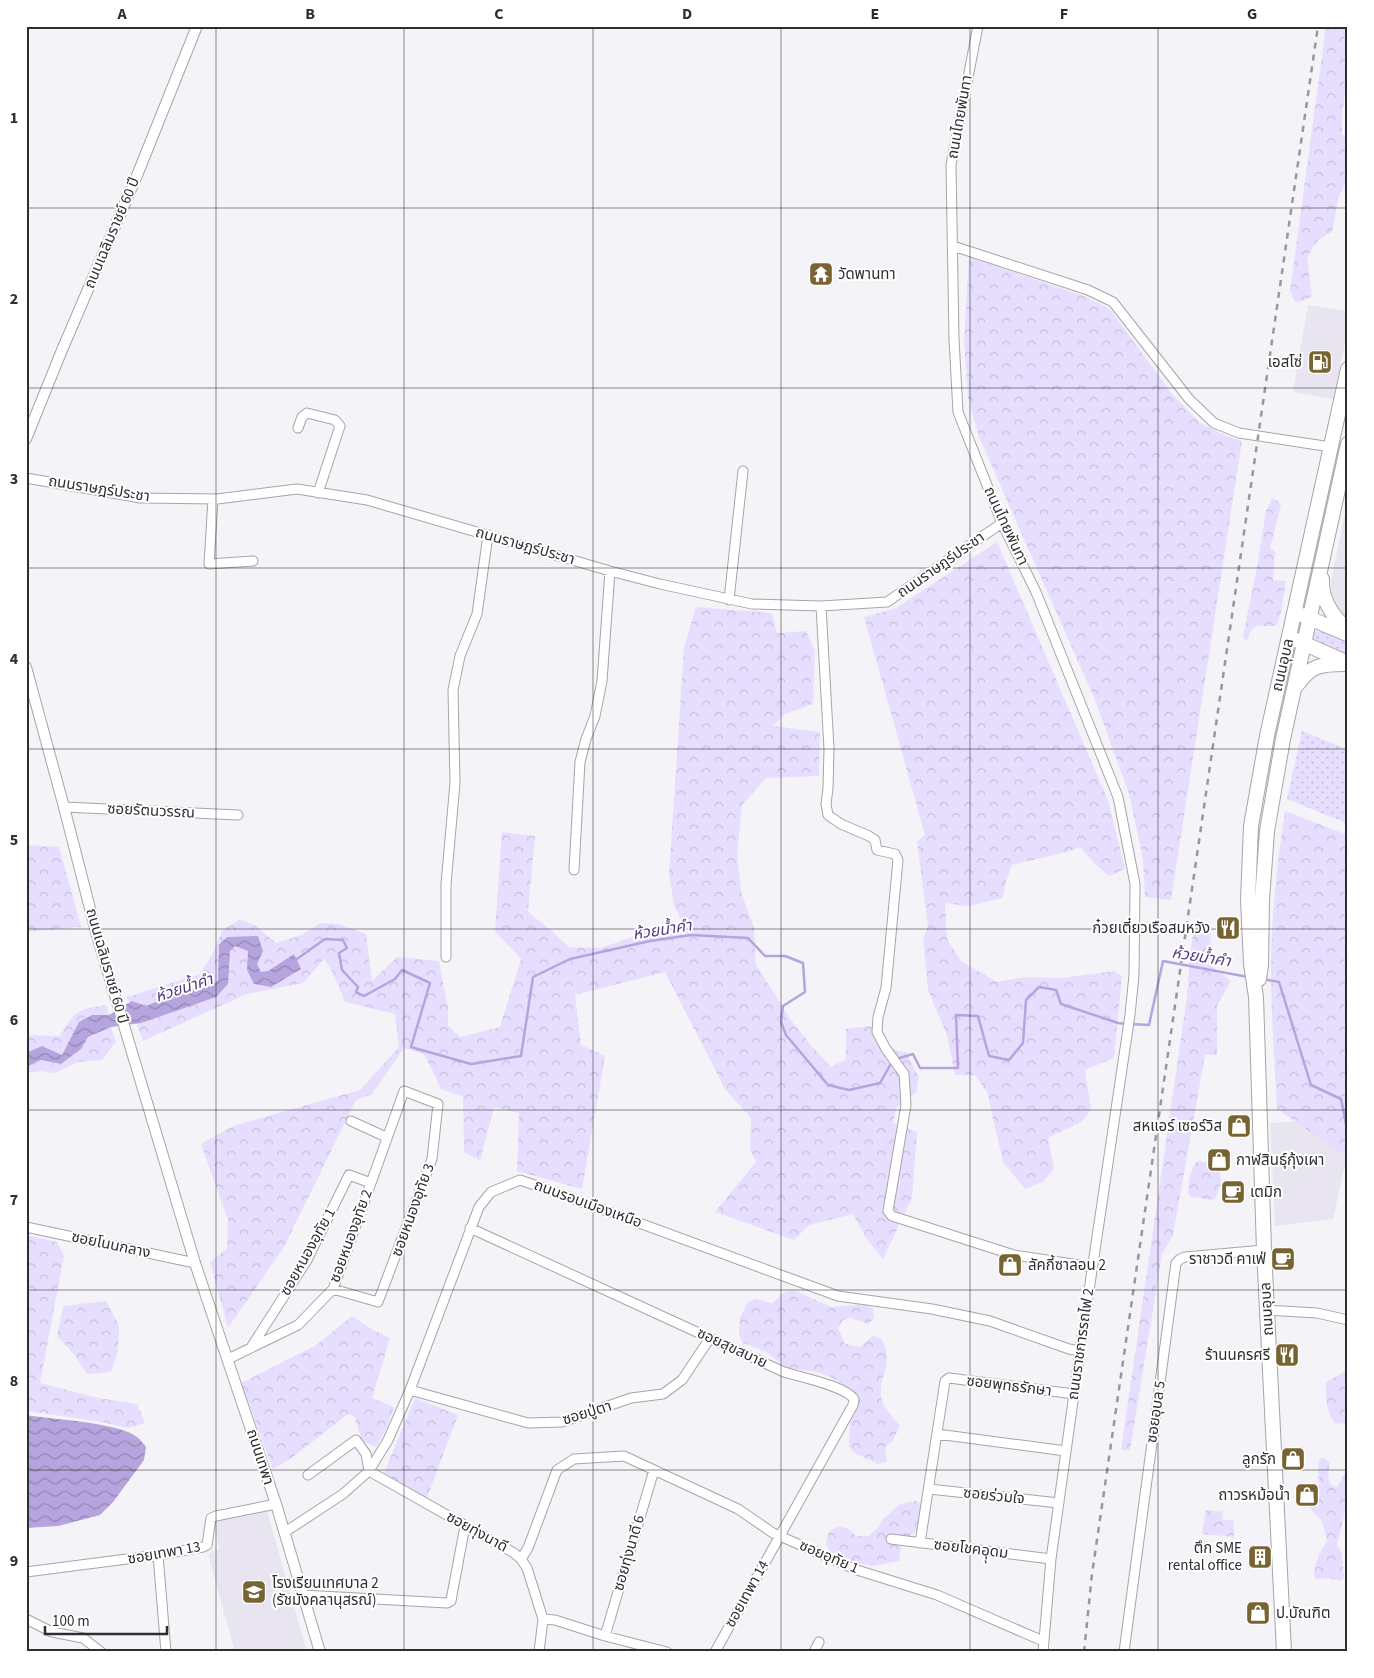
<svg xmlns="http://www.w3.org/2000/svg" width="1374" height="1678" viewBox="0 0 1374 1678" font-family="'Source Sans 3','Noto Sans Thai',sans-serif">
<defs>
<pattern id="grass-dots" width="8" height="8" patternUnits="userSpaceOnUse" patternTransform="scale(1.25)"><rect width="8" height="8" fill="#e7deff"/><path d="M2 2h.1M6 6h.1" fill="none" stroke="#c6bfdb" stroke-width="1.8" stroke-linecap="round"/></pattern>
<pattern id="forest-crowns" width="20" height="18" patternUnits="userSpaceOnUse" patternTransform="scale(1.25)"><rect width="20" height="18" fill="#e7deff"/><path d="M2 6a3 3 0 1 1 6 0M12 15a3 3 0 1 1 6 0" fill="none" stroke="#c6bfdb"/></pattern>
<pattern id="water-waves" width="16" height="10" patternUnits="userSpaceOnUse" patternTransform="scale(1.25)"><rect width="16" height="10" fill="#b5a4dd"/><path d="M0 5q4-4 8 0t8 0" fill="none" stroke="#9486b4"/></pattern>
</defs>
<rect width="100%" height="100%" fill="#f4f3f7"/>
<!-- built -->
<path fill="#e8e5f0" d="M1308,305L1348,311V330L1333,399L1293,392Z
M1344,517L1348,518V616L1340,614L1333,596L1331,582Z
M1307,1121L1348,1151L1333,1219L1275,1226L1270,1123Z
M267,1511L307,1652H235L208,1554L219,1549L215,1524L216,1520Z"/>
<!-- grass -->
<path fill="url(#grass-dots)" d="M1316,631L1326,632L1348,641V655C1336,651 1317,647 1312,634Z
M1302,731L1348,750V824L1287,799Z"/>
<!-- forest -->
<path fill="url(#forest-crowns)" d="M1326,26H1348V67L1342,117V135L1348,136V177L1338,199L1332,232L1318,240L1307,257L1312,297L1296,303L1290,292Z
M969,257L1084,296L1110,309L1172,394L1200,423L1229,437L1242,441L1171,900L1145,897L1143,859L1129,794L1095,700L979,437L968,397L964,340Z
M1272,498L1278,501L1281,505L1270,548L1275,552L1273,580L1286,581L1281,612L1276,626H1256L1251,631L1246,642L1243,636L1257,567L1266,511Z
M997,542L1108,800L1125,869L1109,876L1096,865L1080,847L1067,852L1012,865L1006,881L1003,898L968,906L945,903L947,939L961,961L997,982L1025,977L1062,978L1114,971L1122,976L1114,1058L1085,1070L1091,1109L1083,1121L1048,1138L1054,1169L1043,1182L1025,1189L1003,1162L987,1092L975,1075H955L947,1035L928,990L923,939L928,927L917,841L925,835L864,617L896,608Z
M696,607L772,613L777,633L806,631L815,651L813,704L785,714L773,726L820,732L819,776L766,778L742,805L737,856L742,895L754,928L756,965L793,1023L815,1050L831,1067L846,1059V1029L870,1026L896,1051L906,1052L919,1077L916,1093L896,1108L893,1123L917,1132L912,1198L883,1259L866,1238L853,1214L809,1225L794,1240L715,1212L756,1162L750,1149L751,1118L725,1089L665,972L575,995L581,1045L605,1056L582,1189L517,1171L519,1113L494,1107L480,1161L464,1152L463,1097L441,1089L424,1054L404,1048L372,1094L356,1100L284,1247L228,1328L210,1262L227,1249L228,1220L201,1144L233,1126L360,1090L399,1047L395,1014L345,1002L333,973L324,959L303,983L247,994L143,1041L127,997L200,974L212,955L222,931L240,919L256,926L276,943L302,935L320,923L339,924L366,934L372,981L397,957L439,961L448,1008V1026L460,1037L500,1027L521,959L495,931L502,832L535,836L528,912L552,931L569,947L601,948L658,928L670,926L682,921L674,906L669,873L684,648Z
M1285,811L1348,835V1158L1277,1109C1274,1051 1269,991 1272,933C1274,892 1279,852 1285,811Z
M26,845L59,847L81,927L26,932Z
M1195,922L1211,928L1210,965L1231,981L1217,1006V1055H1205L1173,1235L1162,1254L1130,1450H1121L1187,997L1190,955Z
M106,1005L109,1015H92L79,1022L62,1055L42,1046L26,1053V1035L60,1036C75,1010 76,1010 106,1005Z
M111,1027L116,1042L102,1060L78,1062L55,1073L40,1071L26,1073V1067L41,1060L61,1064L81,1049L88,1037Z
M1200,1161L1218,1166C1223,1177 1221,1190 1214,1200L1191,1197L1188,1194C1188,1184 1190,1170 1196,1162Z
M26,1235L57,1242L64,1256L40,1383L98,1398L137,1404L145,1423L128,1428L97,1421L26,1411Z
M793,1290L832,1307L865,1304L873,1309L874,1318L868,1324L851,1318L843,1320L838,1328L845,1344L860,1347L873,1336L881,1338C897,1366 875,1379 882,1400C885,1410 894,1418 900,1426L892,1442L885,1447L887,1462L878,1464L855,1453L849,1447L850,1421L858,1408L859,1395L829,1376L813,1371L787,1368L766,1352L743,1343L739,1335L740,1318L747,1303L755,1299L772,1303L785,1292Z
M106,1301L119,1325L118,1352L111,1372L87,1374L73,1353L57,1336L63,1306Z
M352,1316L373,1330L390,1338L372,1398L394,1407L387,1427L376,1447L362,1441L354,1416L348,1414L290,1459L273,1469L241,1383L315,1346Z
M1348,1367V1422L1344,1424L1335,1423C1326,1413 1325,1395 1326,1382L1342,1373Z
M415,1398L458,1415L427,1498L384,1473Z
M1323,1458L1330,1462C1329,1471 1325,1489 1338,1486L1348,1468C1348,1497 1345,1516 1337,1544L1342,1554L1344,1578L1341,1581L1329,1578L1317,1579L1314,1577C1314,1563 1319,1553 1327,1541L1322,1521L1311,1510L1308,1504L1318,1497L1319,1494L1318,1463L1320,1459Z
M916,1501L924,1505L918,1530C905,1539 900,1544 899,1561L872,1566L847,1561L829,1551L826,1544L829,1532L838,1526L847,1528L856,1536H868L876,1530L883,1519L900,1504Z
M1206,1510L1223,1512L1222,1519L1234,1521V1537L1202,1534Z"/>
<!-- water -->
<path fill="url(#water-waves)" d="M258,936L263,951L257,964L261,972L268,971L294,954L301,969L271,987L254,984L247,970L248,951L235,946L230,951L228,984L216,997L141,1023L111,1027L88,1037L81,1049L61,1064L41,1060L26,1067V1053L42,1046L62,1055L79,1022L92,1015H109L132,1001L146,1006L182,991L211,986L218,980L219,945L227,937Z
M26,1415C58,1420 98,1421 128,1432C136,1435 141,1440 146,1447L144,1460L113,1502L100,1515L58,1526L26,1528Z"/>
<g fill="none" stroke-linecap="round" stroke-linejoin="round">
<!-- stream -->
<path stroke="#b5a4dd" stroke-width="2.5" d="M294,961L325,939L343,940L347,948L339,953L342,970L358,987L356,992L364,996L395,979L402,970L430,983L411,1047L471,1064L521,1056L533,977L570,959L650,941L691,935L748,938L765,956H785L803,963L805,992L783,1006L781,1022L786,1035L828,1085L849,1090L880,1083L892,1062
M1263,979L1279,982L1311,1085L1341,1099L1348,1134
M1131,1024L1149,1025L1163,961L1248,977
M896,1059L913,1054L920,1068H958L956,1015L978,1016L989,1056L1009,1060L1023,1043L1026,1000L1039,987L1056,990L1061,1004L1118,1023L1126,1024"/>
<defs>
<path id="minor" d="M978,26L951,165L954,339L958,412L1002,523L1036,592L1118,797L1135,884L1134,975L1130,1015L1080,1351L1051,1559L1043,1652
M953,246L1088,290L1113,302L1189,399L1214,423L1239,433L1331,447
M298,428L302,417L307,413L335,420L340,426L318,493
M26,478L141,498L217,499L297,489L367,500L610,571L660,584L752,604L821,606L887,602L1002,523
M213,499L209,564L253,561
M729,600L743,471
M821,606L829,749L828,788L826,804L828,815L841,824L869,836L875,840L877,850L895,854L898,860L886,988L878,1017L877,1032L886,1049L904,1074L906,1105L888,1211L892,1216L1014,1255L1092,1267
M64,807L238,815
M574,870L580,762L586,739L595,716L602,681L610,571
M446,957V884L455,783L453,690L460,656L477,614L488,535
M351,1121L386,1137
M26,1227L195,1263
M470,1228L784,1372C800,1377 845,1386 854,1399L853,1405L715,1652
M1267,1310L1317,1313L1348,1320
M252,1346L307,1260L349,1175L371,1183
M228,1359L298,1325L333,1289L404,1091L438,1104L432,1159L378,1302L333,1289
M410,1390L528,1423L562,1422L631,1398L663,1394L682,1380L710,1338
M937,1434L1066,1451
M308,1475L356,1440L366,1454L369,1471L514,1553L521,1559L527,1568L543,1619L555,1620L605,1636L667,1652
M929,1489L1059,1503
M285,1532L343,1494L369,1471L388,1440L410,1390L479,1207L491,1192L520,1180L552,1191L838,1296L932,1309L990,1321L1069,1349L1080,1351
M891,1539L1051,1559
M920,1543L945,1381L949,1378L1074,1394
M158,1555L166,1652
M521,1559L528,1548L557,1470L574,1459L624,1456L738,1509L773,1533L857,1570L937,1595L1043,1641
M26,1572L158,1555L203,1547L207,1545L211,1518L216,1516L276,1504
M303,1595L447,1603L451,1601L452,1595L465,1526
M26,1619L52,1632L83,1638L101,1652
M605,1636L654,1470
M539,1652L543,1619
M814,1652L819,1642
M1124,1652L1176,1263L1180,1259L1185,1257L1264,1250"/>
<path id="tertiary" d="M26,439L62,350L138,173L197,26
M26,667L64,807L96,932L195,1263L276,1504L320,1652"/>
<path id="primary" d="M1322,579C1321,600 1332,616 1348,630
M1302,615L1347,634
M1296,640L1348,663
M1297,685C1311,665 1321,664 1345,664
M1259,979L1261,965L1262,900L1267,831L1283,739L1348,444
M1284,1652L1264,1250L1256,997L1251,964L1248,900L1251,826L1267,736L1348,369"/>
</defs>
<!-- minor casing -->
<use href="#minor" stroke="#a6a5a9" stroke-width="11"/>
<!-- tertiary casing -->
<use href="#tertiary" stroke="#a6a5a9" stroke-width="12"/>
<!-- primary casing -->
<use href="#primary" stroke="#a6a5a9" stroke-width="16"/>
<!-- minor -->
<use href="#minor" stroke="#fff" stroke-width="9"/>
<!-- tertiary -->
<use href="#tertiary" stroke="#fff" stroke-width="10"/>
<!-- primary -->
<use href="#primary" stroke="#fff" stroke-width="14"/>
<!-- rail -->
<path stroke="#98979a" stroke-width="2.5" stroke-dasharray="6 6" stroke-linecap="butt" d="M1084,1652L1092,1574L1318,26"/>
</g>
<!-- grid -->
<path fill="none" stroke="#2e2d2f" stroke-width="1" stroke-opacity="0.55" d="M216,26V1652M404,26V1652M593,26V1652M781,26V1652M970,26V1652M1158,26V1652M26,208H1348M26,388H1348M26,568H1348M26,749H1348M26,929H1348M26,1110H1348M26,1290H1348M26,1470H1348"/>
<!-- icons -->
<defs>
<symbol id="temple-square" viewBox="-11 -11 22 22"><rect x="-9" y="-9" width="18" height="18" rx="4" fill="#786433" stroke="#fff"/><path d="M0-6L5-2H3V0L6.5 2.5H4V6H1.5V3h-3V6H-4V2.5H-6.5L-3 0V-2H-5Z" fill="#fff"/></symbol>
<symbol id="fuel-square" viewBox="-11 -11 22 22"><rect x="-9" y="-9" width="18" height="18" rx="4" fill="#786433" stroke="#fff"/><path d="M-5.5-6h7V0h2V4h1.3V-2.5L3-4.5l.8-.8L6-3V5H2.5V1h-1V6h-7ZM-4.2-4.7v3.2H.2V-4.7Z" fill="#fff"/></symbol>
<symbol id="restaurant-square" viewBox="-11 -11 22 22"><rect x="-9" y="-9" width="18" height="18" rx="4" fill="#786433" stroke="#fff"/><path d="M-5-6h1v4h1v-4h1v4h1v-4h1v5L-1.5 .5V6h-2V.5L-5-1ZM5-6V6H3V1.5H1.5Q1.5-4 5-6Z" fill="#fff"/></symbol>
<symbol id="shop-square" viewBox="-11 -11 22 22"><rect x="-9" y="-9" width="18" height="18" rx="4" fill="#786433" stroke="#fff"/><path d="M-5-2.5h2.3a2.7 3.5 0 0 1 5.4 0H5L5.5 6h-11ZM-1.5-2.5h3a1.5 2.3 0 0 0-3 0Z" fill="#fff"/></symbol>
<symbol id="cafe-square" viewBox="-11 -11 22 22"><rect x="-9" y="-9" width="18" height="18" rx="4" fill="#786433" stroke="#fff"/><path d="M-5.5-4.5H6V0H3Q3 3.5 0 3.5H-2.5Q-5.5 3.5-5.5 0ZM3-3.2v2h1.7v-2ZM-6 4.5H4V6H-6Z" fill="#fff"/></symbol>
<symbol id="building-square" viewBox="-11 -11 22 22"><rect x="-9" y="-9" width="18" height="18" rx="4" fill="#786433" stroke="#fff"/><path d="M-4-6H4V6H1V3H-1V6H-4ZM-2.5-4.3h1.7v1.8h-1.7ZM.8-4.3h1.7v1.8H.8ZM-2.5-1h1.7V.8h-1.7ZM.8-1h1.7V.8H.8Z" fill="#fff"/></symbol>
<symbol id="school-square" viewBox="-11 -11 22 22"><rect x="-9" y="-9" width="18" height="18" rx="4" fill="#786433" stroke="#fff"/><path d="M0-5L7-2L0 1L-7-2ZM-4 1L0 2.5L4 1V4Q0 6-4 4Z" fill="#fff"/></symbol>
</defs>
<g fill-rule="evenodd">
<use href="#temple-square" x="807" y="260" width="28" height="28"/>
<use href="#fuel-square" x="1306" y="348" width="28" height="28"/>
<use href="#restaurant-square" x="1214" y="914" width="28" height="28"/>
<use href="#shop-square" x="1225" y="1112" width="28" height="28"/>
<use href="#shop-square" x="1205" y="1146" width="28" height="28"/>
<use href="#cafe-square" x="1219" y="1178" width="28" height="28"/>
<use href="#cafe-square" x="1269" y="1245" width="28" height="28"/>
<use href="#shop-square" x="996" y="1251" width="28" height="28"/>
<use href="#restaurant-square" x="1273" y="1341" width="28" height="28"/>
<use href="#shop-square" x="1279" y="1445" width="28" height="28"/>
<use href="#shop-square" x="1293" y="1481" width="28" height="28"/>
<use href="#building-square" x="1246" y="1543" width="28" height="28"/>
<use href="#school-square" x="240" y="1578" width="28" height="28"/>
<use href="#shop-square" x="1244" y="1599" width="28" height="28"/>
</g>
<g text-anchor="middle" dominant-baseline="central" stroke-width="4" stroke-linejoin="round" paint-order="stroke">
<!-- street labels -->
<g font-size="15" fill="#2e2d2f" stroke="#fff">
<text transform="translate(960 117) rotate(-80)">ถนนไทยพันทา</text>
<text transform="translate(112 233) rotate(-67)">ถนนเฉลิมราชย์ 60 ปี</text>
<text transform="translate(99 489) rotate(9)">ถนนราษฎร์ประชา</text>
<text transform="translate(1006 526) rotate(65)">ถนนไทยพันทา</text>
<text transform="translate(525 546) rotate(16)">ถนนราษฎร์ประชา</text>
<text transform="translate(941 565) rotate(-35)">ถนนราษฎร์ประชา</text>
<text transform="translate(1283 665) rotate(-77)">ถนนอุบล</text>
<text transform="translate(151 811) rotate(3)">ซอยรัตนวรรณ</text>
<text transform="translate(107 966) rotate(74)">ถนนเฉลิมราชย์ 60 ปี</text>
<text transform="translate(588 1204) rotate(20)">ถนนรอบเมืองเหนือ</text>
<text transform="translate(413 1210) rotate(-70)">ซอยหนองอุทัย 3</text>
<text transform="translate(351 1236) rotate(-70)">ซอยหนองอุทัย 2</text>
<text transform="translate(111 1245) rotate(12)">ซอยโนนกลาง</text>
<text transform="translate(308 1252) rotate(-61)">ซอยหนองอุทัย 1</text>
<text transform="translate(1267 1309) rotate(-93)">ถนนอุบล</text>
<text transform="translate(1081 1344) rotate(-82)">ถนนราชการรถไฟ 2</text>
<text transform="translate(732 1348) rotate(25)">ซอยสุขสบาย</text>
<text transform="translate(1009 1386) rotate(7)">ซอยพุทธรักษา</text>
<text transform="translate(1156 1412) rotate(-82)">ซอยอุบล 5</text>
<text transform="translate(587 1413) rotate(-17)">ซอยปู่ตา</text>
<text transform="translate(260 1457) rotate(72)">ถนนเทพา</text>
<text transform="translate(994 1496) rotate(6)">ซอยร่วมใจ</text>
<text transform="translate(477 1532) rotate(29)">ซอยทุ่งนาดี</text>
<text transform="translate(971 1549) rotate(7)">ซอยโชคอุุดม</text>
<text transform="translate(164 1553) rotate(-10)">ซอยเทพา 13</text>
<text transform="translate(629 1553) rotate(-74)">ซอยทุ่งนาดี 6</text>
<text transform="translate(829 1557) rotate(23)">ซอยอุทัย 1</text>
<text transform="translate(747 1594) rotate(-61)">ซอยเทพา 14</text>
</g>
<!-- poi labels -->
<g font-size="15" fill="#2e2d2f" stroke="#fff" text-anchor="end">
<text x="838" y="274" text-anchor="start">วัดพานทา</text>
<text x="1302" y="362">เอสโซ่</text>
<text x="1210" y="928">ก๋วยเตี๋ยวเรือสมหวัง</text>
<text x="1222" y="1126">สหแอร์ เซอร์วิส</text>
<text x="1236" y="1160" text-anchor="start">กาฬสินธุ์กุ้งเผา</text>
<text x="1250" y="1192" text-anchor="start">เตมิก</text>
<text x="1266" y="1259">ราชาวดี คาเฟ่</text>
<text x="1028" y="1265" text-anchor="start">ลัคกี้ซาลอน 2</text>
<text x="1270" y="1355">ร้านนครศรี</text>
<text x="1276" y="1459">ลูกรัก</text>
<text x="1290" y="1495">ถาวรหม้อน้ำ</text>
<text x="1242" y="1548">ตึก SME<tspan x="1242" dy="17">rental office</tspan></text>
<text x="272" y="1583" text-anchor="start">โรงเรียนเทศบาล 2<tspan x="272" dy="17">(รัชมังคลานุสรณ์)</tspan></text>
<text x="1276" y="1613" text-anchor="start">ป.บัณฑิต</text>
</g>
<!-- water labels -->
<g font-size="16" font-style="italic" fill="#533a7f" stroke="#fff">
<text transform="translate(662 930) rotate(-9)">ห้วยน้ำคำ</text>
<text transform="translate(1201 957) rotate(9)">ห้วยน้ำคำ</text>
<text transform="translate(184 988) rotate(-18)">ห้วยน้ำคำ</text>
</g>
</g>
<!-- border -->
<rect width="1374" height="1678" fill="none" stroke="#ffffff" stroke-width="55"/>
<!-- scale -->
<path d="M45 1626v8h122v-8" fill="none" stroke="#2e2d2f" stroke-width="2.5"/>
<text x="52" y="1626" font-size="15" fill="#2e2d2f" stroke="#ffffff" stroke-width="4" paint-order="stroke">100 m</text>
<rect x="28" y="28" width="1318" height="1622" fill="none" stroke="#2e2d2f" stroke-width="2"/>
<g font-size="16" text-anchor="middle" font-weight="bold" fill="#2e2d2f">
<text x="122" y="19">A</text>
<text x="310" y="19">B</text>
<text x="499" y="19">C</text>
<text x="687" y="19">D</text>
<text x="875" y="19">E</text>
<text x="1064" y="19">F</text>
<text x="1252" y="19">G</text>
<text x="14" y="123">1</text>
<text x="14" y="304">2</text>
<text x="14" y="484">3</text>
<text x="14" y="664">4</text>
<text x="14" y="845">5</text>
<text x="14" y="1025">6</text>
<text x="14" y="1205">7</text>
<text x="14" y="1386">8</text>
<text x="14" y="1566">9</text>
</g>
</svg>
